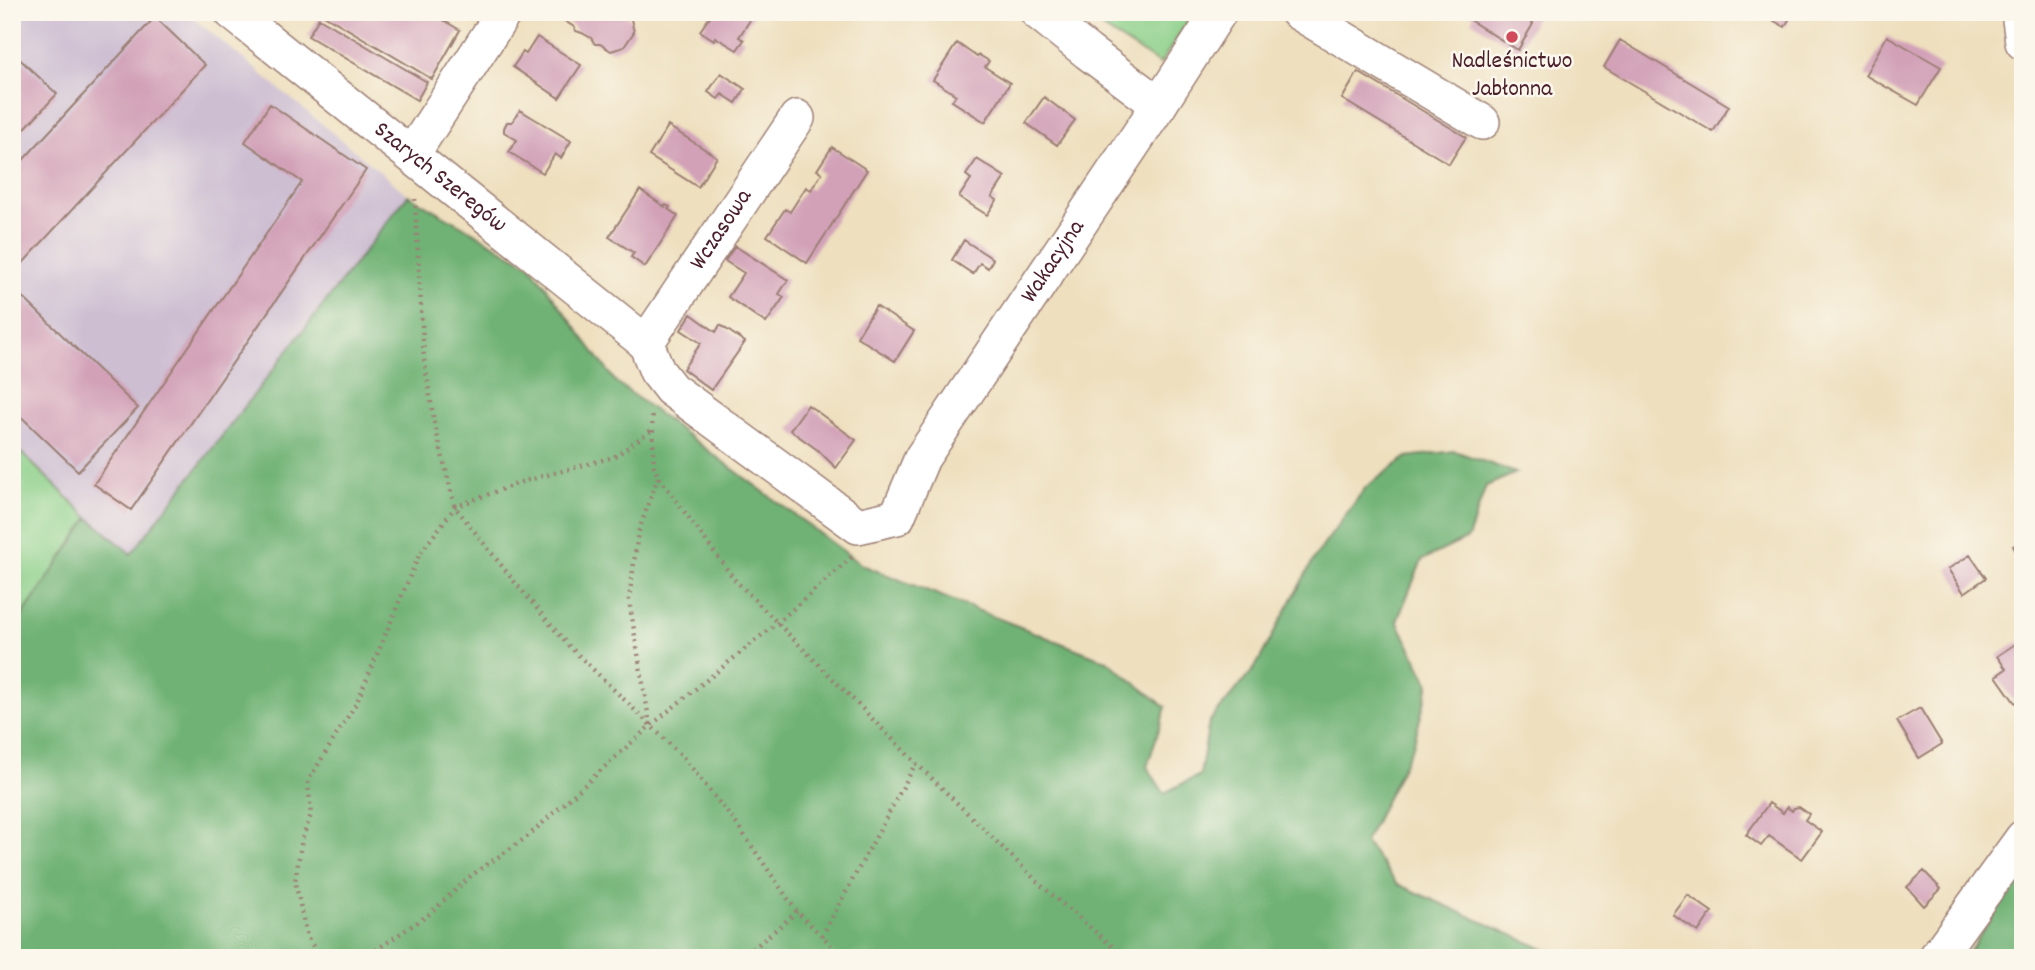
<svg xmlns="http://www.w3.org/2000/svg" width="2035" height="970" viewBox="0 0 2035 970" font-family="Dekko,sans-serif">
<rect width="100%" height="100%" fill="#fbf7ec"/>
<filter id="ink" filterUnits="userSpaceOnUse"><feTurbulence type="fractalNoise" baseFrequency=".0143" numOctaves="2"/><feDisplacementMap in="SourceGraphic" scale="14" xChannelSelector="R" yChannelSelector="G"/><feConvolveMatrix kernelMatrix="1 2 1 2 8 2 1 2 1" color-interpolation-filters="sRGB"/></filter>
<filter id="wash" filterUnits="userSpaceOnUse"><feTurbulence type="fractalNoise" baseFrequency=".00686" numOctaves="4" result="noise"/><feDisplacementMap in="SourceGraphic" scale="28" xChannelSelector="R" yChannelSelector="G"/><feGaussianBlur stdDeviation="1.57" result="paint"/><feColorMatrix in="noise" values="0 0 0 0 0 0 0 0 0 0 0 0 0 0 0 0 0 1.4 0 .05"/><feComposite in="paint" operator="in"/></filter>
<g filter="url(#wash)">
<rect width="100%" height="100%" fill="#eedfbe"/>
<!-- industrial -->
<path fill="#cdbed2" d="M12,12H186L408,195L130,555L89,518L12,444Z"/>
<!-- green -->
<path fill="#8acf88" stroke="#6a775a" stroke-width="2" d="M1078,12H1194L1160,64Z
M12,444L89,518L12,631Z"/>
<!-- forest -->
<path fill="#6fb274" stroke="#5c6850" stroke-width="2" d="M408,195L530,265L616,382L862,565L1107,661L1166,707L1147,767L1164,793L1200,775L1209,722L1255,668L1315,557L1366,487L1407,457L1455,451L1516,473L1486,486L1468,538L1422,560L1397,621L1429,684L1413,746L1365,842L1397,884L1564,958H26L12,946V631L89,518L131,554Z
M2023,871V958H1965Z"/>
<g id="blocks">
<!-- building -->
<path fill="#d2a1b8" d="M319,12H429L460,30L432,79Z
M564,12H621L631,19L634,32L624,47L611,51L600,44H595L591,38L582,33L576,31L574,27L560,18Z
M713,12H751L754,14L739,37L744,40L737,50L715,37L714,40L700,31Z
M1469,12H1541L1532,23L1533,24L1518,50L1471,21L1474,16Z
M1758,12H1793L1785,27Z
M155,17L205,65L12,275V172Z
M319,18L427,82L417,100L308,36Z
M1887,36L1941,67L1918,105L1865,75Z
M537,37L581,65L559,98L513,67L523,52L526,54Z
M1620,40L1729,106L1713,132L1604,67Z
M957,43L977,57L979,55L989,61L985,67L1010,83L985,122L952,101L956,95L933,80Z
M12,52L57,94L12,142Z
M1358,72L1466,137L1449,164L1342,99Z
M721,73L745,89L736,103L722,94L718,99L708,92Z
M1044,97L1075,120L1057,145L1026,123Z
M270,104L366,170L131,510L94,484L302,182L245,142Z
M520,110L571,141L561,158L555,154L543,173L509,152L517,140L504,132V128L507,122H512Z
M668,126L717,157L698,187L649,156Z
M832,147L867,170L807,263L767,236L785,209L790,212L806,187L811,190L822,173L817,170Z
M977,159L1005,177L992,197L997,200L987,215L959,197L971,179L966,175Z
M640,190L665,207L666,205L670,207L668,209L678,216L645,267L631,257L634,253L609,237Z
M964,240L993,259L988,268L980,263L973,274L952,260Z
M735,246L788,280L779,294L784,297L766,323L728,297L744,273L725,261Z
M12,287L138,408L78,471L12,408Z
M876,306L914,331L895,361L857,337Z
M691,314L716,332L720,325L745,342L711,390L683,369L701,343L681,330Z
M808,405L856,440L836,468L819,451L790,430Z
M2023,541V565L2013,546Z
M1970,555L1986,578L1964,593L1948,569Z
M2018,642L2023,648V698L2015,703L1996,676L2006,669L1997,656Z
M1920,708L1942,744L1919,758L1897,721Z
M1769,803L1783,813L1787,807L1792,811L1794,808L1799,807L1809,814L1805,820L1822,832L1802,859L1769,836L1761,846L1746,835Z
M1924,871L1941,889L1924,906L1907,887Z
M1688,895L1712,912L1698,932L1673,915Z"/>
</g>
</g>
<g filter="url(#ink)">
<use href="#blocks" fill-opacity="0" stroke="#9c7f74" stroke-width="2"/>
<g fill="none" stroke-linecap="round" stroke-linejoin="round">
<defs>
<g id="minor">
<path id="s1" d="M232,12L646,343L657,371L671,389L858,526L897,517L922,458L1159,105L1219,12"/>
<path d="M1038,12L1088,52L1159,105"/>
<path d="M1298,12L1482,122"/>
<path d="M2019,12L2023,42"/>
<path d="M412,154L504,12"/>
<path id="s2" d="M646,343L797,118"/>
<path d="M1936,958L2023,838"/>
</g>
</defs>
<!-- minor casing -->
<use href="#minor" stroke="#9c7f74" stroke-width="38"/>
<!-- path -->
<path stroke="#9c7f74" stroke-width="4.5" stroke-dasharray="2 5" stroke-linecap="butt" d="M415,199L424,358L434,422L455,507L513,580L567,644L683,757L738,826L797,912L845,958
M652,416L654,466L658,476L735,580L916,763L1043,887L1126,958
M650,725L629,600L638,533L658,477
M822,936L916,763
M321,958L307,937L295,881L302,839L311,815L308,781L357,702L419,555L455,507L521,482L614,457L653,429
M364,958L428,915L472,875L527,837L650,726L777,623L852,557
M742,958L797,912"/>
<!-- minor -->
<use href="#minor" stroke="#fff" stroke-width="35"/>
</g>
</g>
<!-- markers -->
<circle fill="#d1495b" stroke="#fbf7ec" stroke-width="2.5" cx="1512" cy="37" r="7"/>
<g text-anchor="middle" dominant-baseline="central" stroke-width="5" stroke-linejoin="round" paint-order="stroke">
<!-- poi labels -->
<g font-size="24" fill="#4a1f2b" stroke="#fbf7ec">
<text x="1512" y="62">Nadleśnictwo<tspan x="1512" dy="28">Jabłonna</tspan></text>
</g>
<!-- street labels -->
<g font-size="24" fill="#4a1f2b" stroke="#fbf7ec">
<text stroke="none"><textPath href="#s1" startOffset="266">Szarych Szeregów</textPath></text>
<text stroke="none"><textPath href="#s2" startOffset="136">Wczasowa</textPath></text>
<text stroke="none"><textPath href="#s1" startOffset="1155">Wakacyjna</textPath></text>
</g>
</g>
<!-- margin -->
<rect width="2035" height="970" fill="none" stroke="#fbf7ec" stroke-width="42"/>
</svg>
